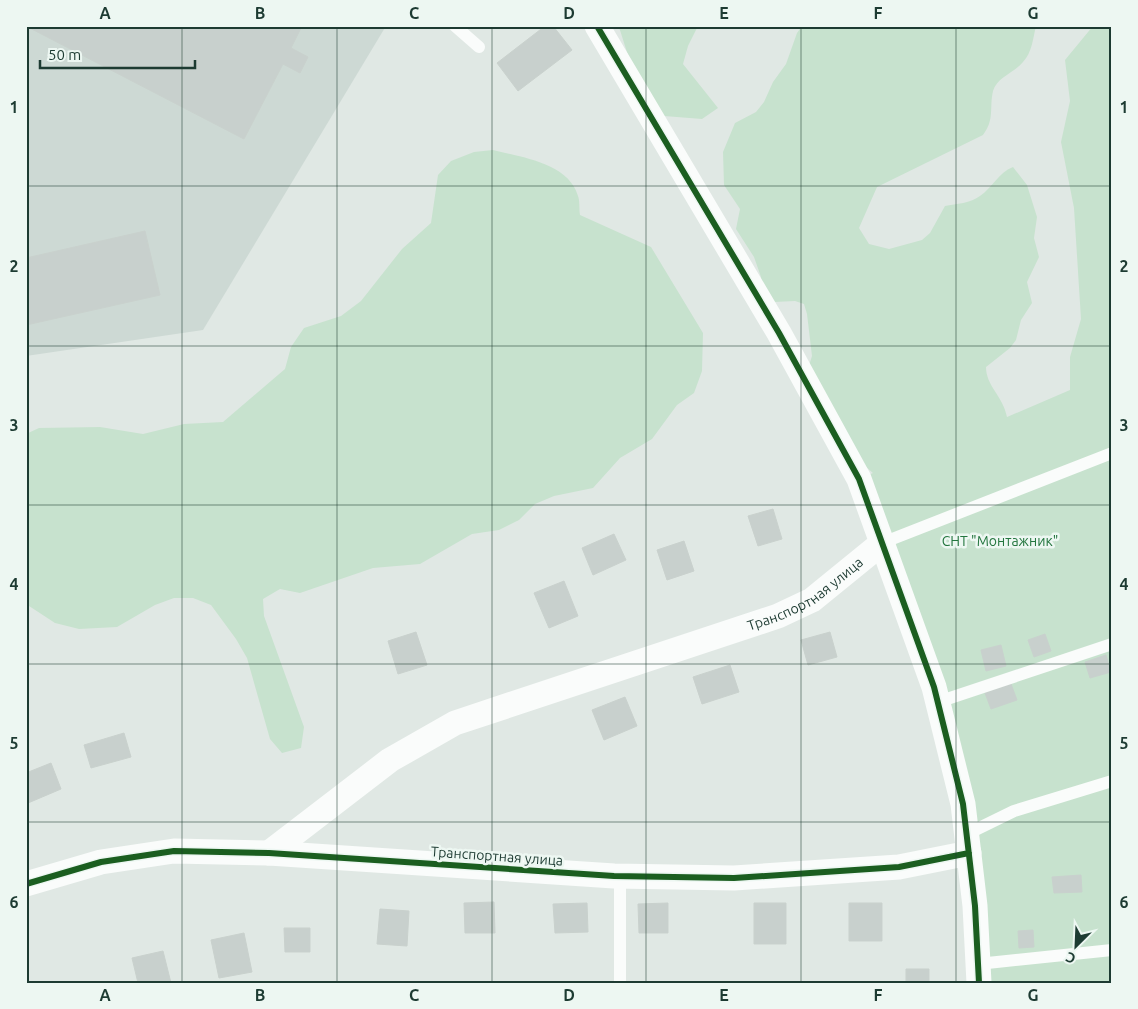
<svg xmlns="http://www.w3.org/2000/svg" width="1138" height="1009" viewBox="0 0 1138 1009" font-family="Ubuntu,sans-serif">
<rect width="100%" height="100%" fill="#e0e8e4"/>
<!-- built -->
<path fill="#cdd9d4" d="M26,26H386L203,330L26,356Z"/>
<!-- green -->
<path fill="#c7e2ce" d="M698,26L688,46L683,64L718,108L702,119L664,116L638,87L619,27Z
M802,26H1036C1033,38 1032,53 1023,62C1014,73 997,77 993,91C989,109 995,119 983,135L877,187L859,228L869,244L889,249L922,240L930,233L945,206C956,204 971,203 980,196C993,187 998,173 1013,167L1027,185L1037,217L1034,238L1039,257L1027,282L1032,303L1021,320L1016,340L1010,348L986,367C986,386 1003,396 1007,417L1070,390V357L1081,319L1074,208L1061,142L1070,101L1065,60L1093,26H1112V983H979L963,804L859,479L873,473L866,467L806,375L812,356L807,314L804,304L795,301L774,302L762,287L761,277L754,257L736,229L740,209L724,185L723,152L735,123L756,112L764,102L773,82L786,64L797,33Z
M493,150C521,157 569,163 578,196C580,201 579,209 580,215L651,247L703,333L702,371L694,393L677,405L652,439L620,458L593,488L554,496L535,504L519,520L499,530L472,534L420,564L373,568L300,593L280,589L263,599L264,616L304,727L301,748L282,753L270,739L247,658L236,639L211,605L193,598H174L155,605L117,627L79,629L55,623L26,604V434L39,428L100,427L143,434L184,424L223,422L285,369L291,347L304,328L341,316L361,301L402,249L431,223L438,175L451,161L474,152Z"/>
<!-- building -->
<path fill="#c8d0cd" stroke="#c9d1cd" d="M26,26H302L291,48L308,57L300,73L283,64L244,139Z
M545,26H553L572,50L518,91L497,63Z
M145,231L160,295L26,325V258Z
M773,509L782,539L758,546L748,516Z
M614,534L626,560L593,575L582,548Z
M684,541L694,571L667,580L657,550Z
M564,581L578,616L549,628L534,593Z
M416,632L427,665L398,674L388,641Z
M830,632L837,657L808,665L801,640Z
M1045,634L1051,651L1034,657L1028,640Z
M1001,645L1006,666L986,671L981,650Z
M1106,655L1111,672L1090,678L1085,662Z
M730,665L739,692L702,704L693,677Z
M1011,684L1017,700L991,709L985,693Z
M625,697L637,726L604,740L592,710Z
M124,733L131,757L91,768L84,745Z
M51,763L61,789L28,803L26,773Z
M1081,875L1082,892L1054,893L1052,877Z
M494,902L495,933H465L464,903Z
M587,903L588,932L555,933L553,904Z
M668,903V933H639L638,904Z
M754,903H786V944H754Z
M849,903H882V941H849Z
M380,909L409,911L407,946L377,944Z
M284,928H310V952H285Z
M1033,930L1034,947L1019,948L1018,931Z
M244,933L252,972L219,978L211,940Z
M163,951L171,983H138L132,958Z
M906,969H929V983H906Z"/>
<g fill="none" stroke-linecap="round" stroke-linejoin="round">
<!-- lane -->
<path stroke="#fafcfb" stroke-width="12" d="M455,26L479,47
M882,543L1112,453
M938,702L1112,644
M967,834L1014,811L1112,781
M620,877V983
M978,964L1112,950"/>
<!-- street -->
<g stroke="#fafcfb" stroke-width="25">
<path d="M597,26L779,333L859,479L934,687L963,804L975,906L979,983"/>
<path id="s1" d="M269,853L390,760L455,723L778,616L812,600L882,543"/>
<path d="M26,884L101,862L174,851L269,853L614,876L734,878L899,867L969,853"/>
</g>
<defs>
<path id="cycleway" d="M597,26L779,333L859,479L934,687L963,804L975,906L979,983
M26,884L101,862L174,851L269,853L614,876L734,878L899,867L969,853"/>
</defs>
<!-- cycleway casing -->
<use href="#cycleway" stroke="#edf7f2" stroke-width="9"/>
<!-- cycleway -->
<use href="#cycleway" stroke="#1b5e20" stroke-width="6"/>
</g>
<!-- grid -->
<path fill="none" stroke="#1d3b32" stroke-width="1" stroke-opacity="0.55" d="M182,26V983M337,26V983M492,26V983M646,26V983M801,26V983M956,26V983M26,186H1112M26,346H1112M26,505H1112M26,664H1112M26,822H1112"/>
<g text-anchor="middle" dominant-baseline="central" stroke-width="5" stroke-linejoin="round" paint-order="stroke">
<!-- park labels -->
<g font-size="14" fill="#24763f" stroke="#edf7f2">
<text x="1000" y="541">СНТ "Монтажник"</text>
</g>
<!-- street labels -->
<g font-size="14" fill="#1d3b32" stroke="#edf7f2">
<text stroke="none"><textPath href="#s1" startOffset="602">Транспортная улица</textPath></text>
<text transform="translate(497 856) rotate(4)">Транспортная улица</text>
</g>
</g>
<!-- border -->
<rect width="1138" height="1009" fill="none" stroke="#edf7f2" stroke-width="55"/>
<!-- north arrow -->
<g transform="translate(1076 946) rotate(204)" stroke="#edf7f2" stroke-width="4" paint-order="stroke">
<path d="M0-4L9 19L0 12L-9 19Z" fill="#1d3b32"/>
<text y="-8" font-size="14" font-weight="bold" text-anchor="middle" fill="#1d3b32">С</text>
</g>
<!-- scale -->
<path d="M40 60v8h155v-8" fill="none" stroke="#1d3b32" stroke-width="2.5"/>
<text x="48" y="60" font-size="15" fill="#1d3b32" stroke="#edf7f2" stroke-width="4" paint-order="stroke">50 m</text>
<rect x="28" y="28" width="1082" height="954" fill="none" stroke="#1d3b32" stroke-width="2"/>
<g font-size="16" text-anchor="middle" font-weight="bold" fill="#1d3b32">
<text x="105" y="19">A</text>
<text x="260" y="19">B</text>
<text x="414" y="19">C</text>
<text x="569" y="19">D</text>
<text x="724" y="19">E</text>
<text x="878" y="19">F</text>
<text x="1033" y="19">G</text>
<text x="14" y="113">1</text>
<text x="1124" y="113">1</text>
<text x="14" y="272">2</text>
<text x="1124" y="272">2</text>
<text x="14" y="431">3</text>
<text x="1124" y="431">3</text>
<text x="14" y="590">4</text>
<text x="1124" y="590">4</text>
<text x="14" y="749">5</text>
<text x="1124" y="749">5</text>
<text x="14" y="908">6</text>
<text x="1124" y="908">6</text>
<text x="105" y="1001">A</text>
<text x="260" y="1001">B</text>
<text x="414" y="1001">C</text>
<text x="569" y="1001">D</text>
<text x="724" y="1001">E</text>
<text x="878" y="1001">F</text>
<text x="1033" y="1001">G</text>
</g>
</svg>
